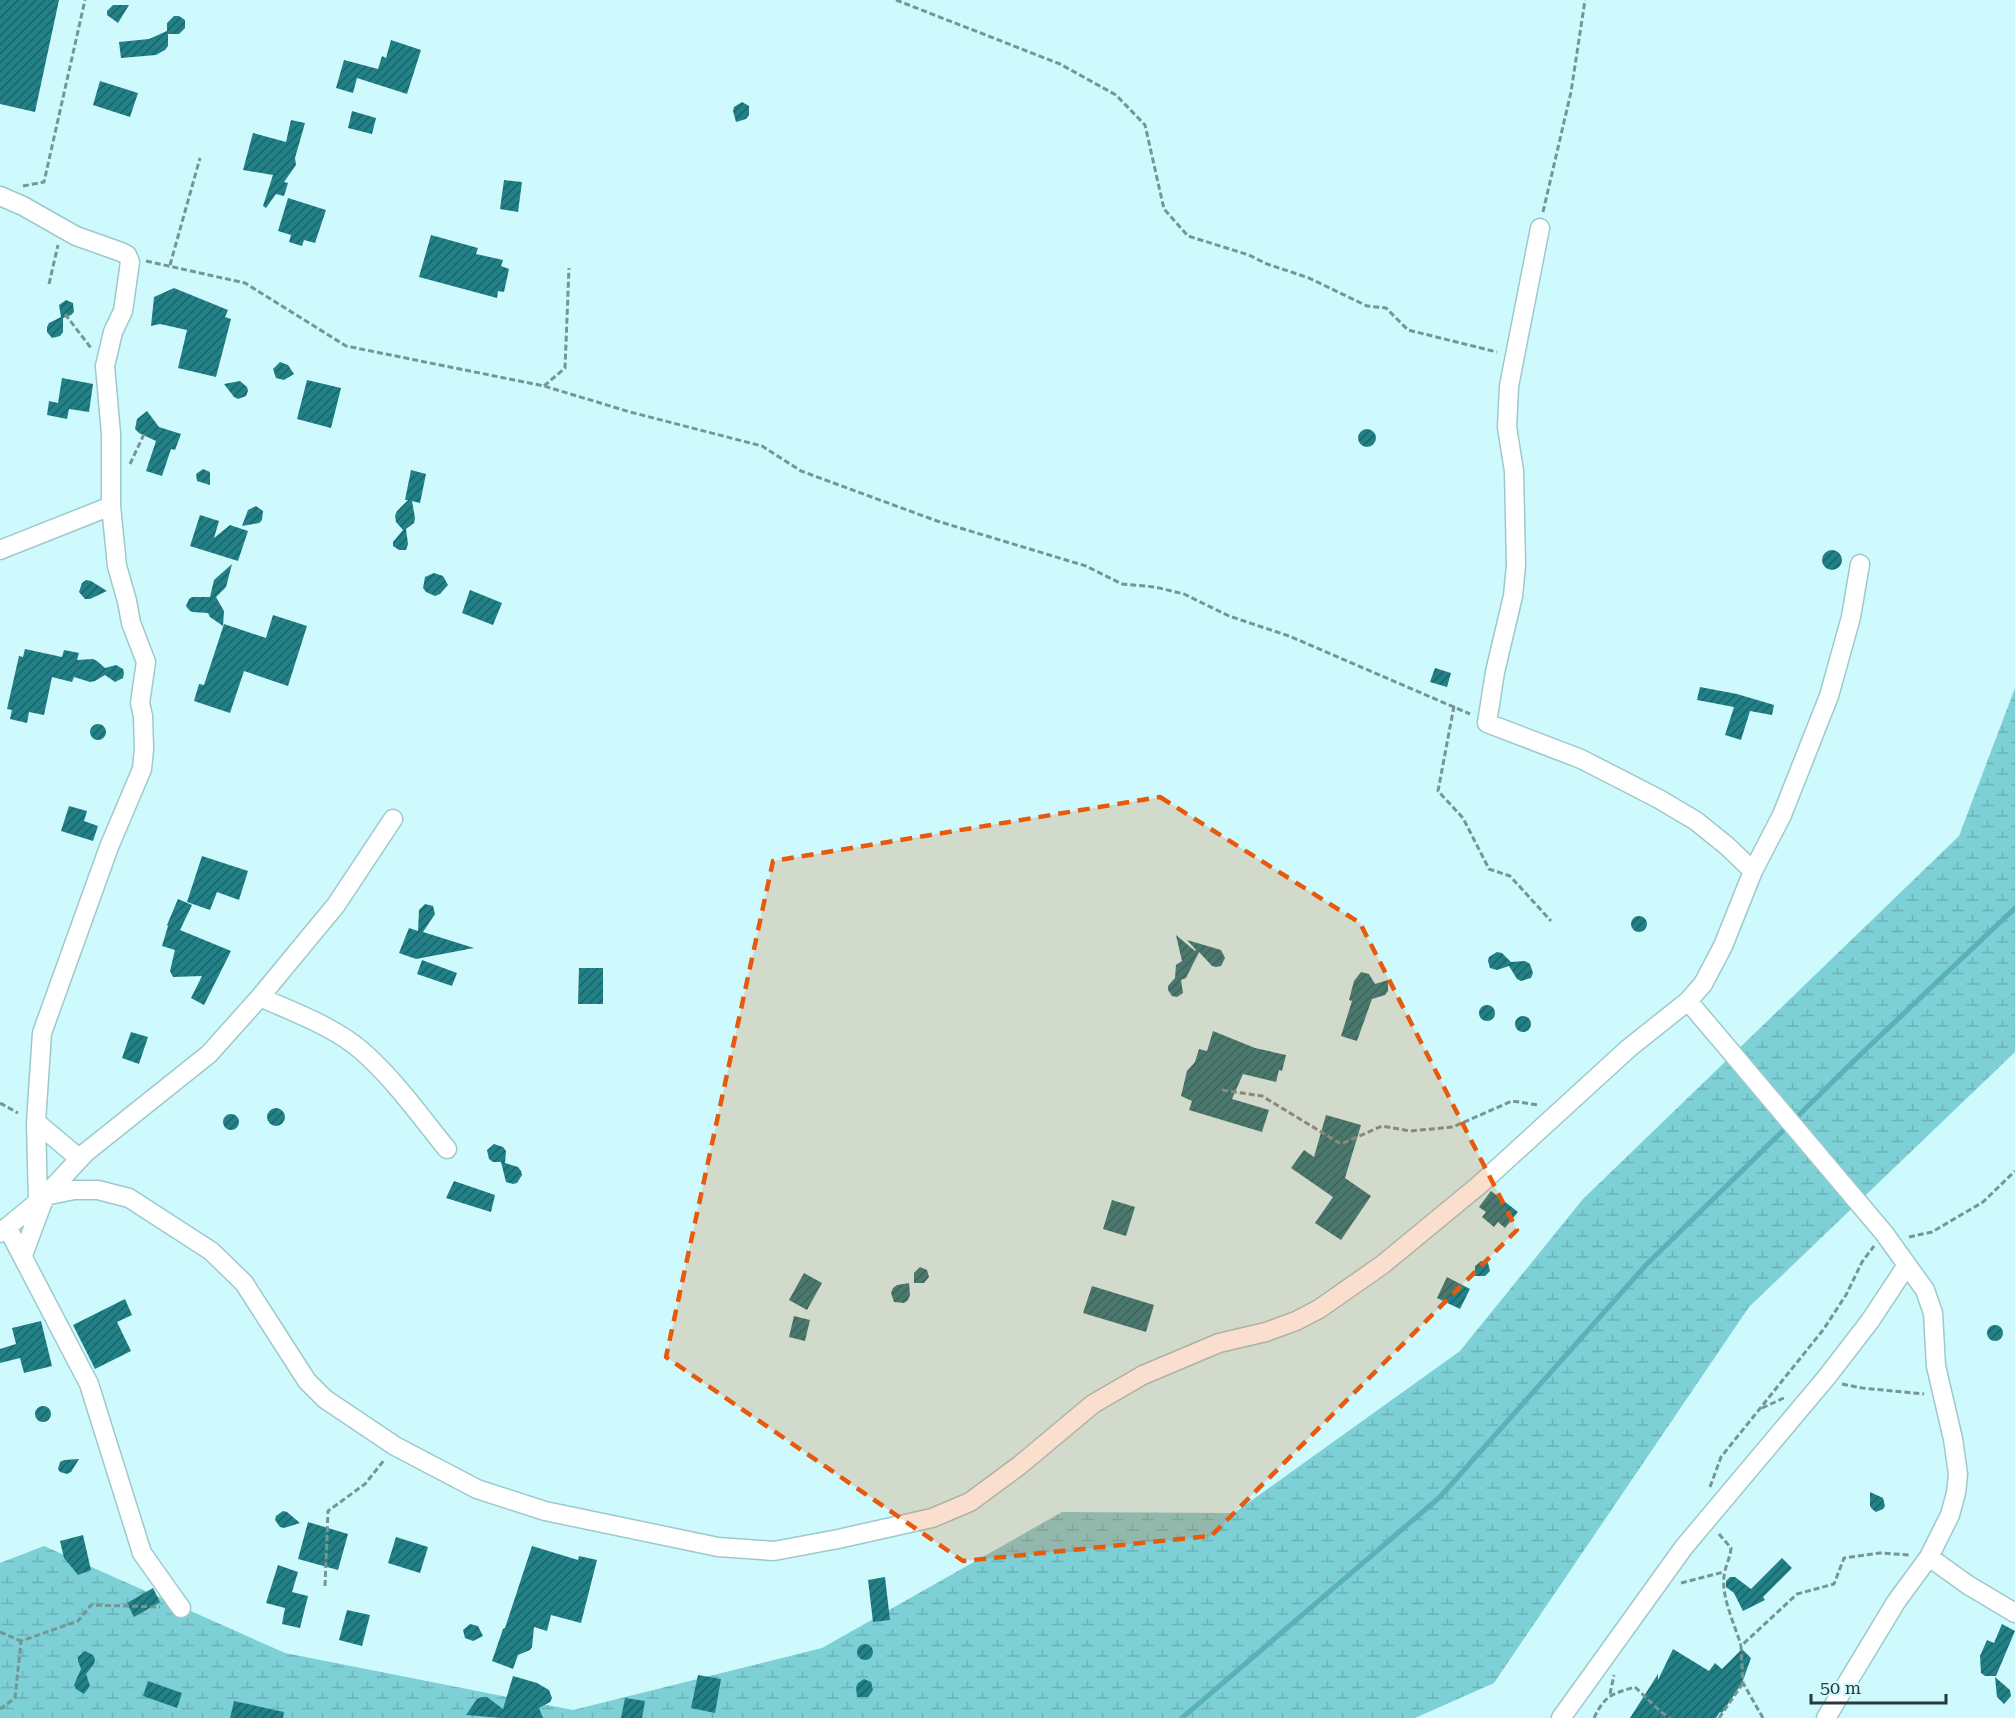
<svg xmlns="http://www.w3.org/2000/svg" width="2015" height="1718" viewBox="0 0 2015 1718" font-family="'Roboto Serif',serif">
<defs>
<pattern id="wetland-marsh" width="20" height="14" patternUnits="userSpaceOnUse" patternTransform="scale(1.5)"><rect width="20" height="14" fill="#7dd0d6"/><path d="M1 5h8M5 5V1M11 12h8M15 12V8" fill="none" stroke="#6cb3b8"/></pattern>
<pattern id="building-hatch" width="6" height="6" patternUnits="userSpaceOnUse" patternTransform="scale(1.5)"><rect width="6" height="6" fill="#228087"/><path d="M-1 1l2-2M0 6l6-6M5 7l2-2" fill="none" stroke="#1c646a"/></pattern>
</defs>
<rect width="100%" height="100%" fill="#cefafd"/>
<!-- wetland -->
<path fill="url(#wetland-marsh)" d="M2015,688V1052L1749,1307L1494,1683L1415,1718H0V1563L44,1546L285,1653L573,1710L822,1648L1062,1512L1234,1513L1460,1351L1583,1199L1959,836Z"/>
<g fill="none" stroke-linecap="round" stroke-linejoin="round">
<!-- stream -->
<path stroke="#5bb1b8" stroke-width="5" d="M1182,1718L1440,1497L1646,1265L1860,1055L2015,908"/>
</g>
<!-- building -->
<path fill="url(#building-hatch)" d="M0,0H59L35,112L0,104Z
M113,5H129L118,23L107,15V11Z
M174,16H179L185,20V28L179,34H168V46L165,50L156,55L121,58L119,42L149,39L167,31V23Z
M391,40L421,50L407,94L357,78L353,93L336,88L344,60L378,69L382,56L386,58Z
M100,81L138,93L130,117L93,105Z
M742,102L749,106V115L746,119L736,122L733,111L734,107Z
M352,111L376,118L372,134L348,128Z
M291,120L305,123L295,158L296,165L284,182L288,183L284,196L276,194L266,208L263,206L273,175L243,170L253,133L286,142Z
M504,180L522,182L518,212L500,209Z
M288,198L326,210L315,243L304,240L302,246L289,242L291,235L278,231Z
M431,235L478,248L476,254L503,260L501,266L509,269L504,292L498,291L497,298L419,277Z
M174,288L228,310L225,317L231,319L216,377L178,368L187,330L160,324L151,326L154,297Z
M66,300L73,303L74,312L71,315L63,318V332L60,336L52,338L47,332V327L49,323L61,317L59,305Z
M280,362L288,365L294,374L284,380L276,378L273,369Z
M62,378L93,384L89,412L69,409L67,419L47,415L49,401L58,403Z
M307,380L341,388L331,428L297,419Z
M240,381L247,387L248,391L246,396L238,399L234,397L224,384Z
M147,411L159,427L181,434L175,450L171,449L162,476L146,471L156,441L139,433L135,429L137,419Z
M1358 438a9 9 0 1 1 18 0a9 9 0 1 1-18 0Z
M203,469L210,472V485L197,481L196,474Z
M411,470L426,474L420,503L412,501L415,518L414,523L406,529L408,544L406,550H399L393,546V542L403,530L396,522L395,516L397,511L408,500H405Z
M256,506L263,511L262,520L259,523L242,526L248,510Z
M200,515L219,521L214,538L230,525L248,531L238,561L190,546Z
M1822 560a10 10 0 1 1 20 0a10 10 0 1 1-20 0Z
M232,564L226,587L216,597L224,611L223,626L210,617L208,613L192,612L189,610L186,606L189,599L192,597H210L214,580Z
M434,573L443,576L448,585L440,594L435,596L426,592L423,588L425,577Z
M86,580L91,581L107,591L90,599H85L79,592L82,583Z
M470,590L502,603L493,625L462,613Z
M273,615L307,626L288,686L244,671L230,713L194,701L199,684L204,685L224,624L266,638Z
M25,649L62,657L64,650L79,653L77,660L93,659L97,661L105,668L116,665L123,669L124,673L123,678L115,682L105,675L95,681L90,682L74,677L72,682L52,677L44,715L29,712L27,723L10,719L12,710L7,709L19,656L23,657Z
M1435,668L1451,673L1447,687L1430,682Z
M1700,687L1737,694L1774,705L1772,715L1750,711L1741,740L1725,735L1734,707L1697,700Z
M90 732a8 8 0 1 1 16 0a8 8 0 1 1-16 0Z
M69,806L87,811L84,821L98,826L93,841L61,831Z
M202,856L248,871L239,900L217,892L210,910L187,902Z
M178,899L192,905L180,930L231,951L204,1005L191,998L202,976L173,977L170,971L175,950L162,946L168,926L167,925Z
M425,904L433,906L435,914L423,932L474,948L416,959L399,953L409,928L418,931L419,910Z
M1631 924a8 8 0 1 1 16 0a8 8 0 1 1-16 0Z
M1176,935L1195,951L1196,950L1187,940L1221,950L1225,958L1221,966L1216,967L1212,966L1199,952L1186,978L1181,980L1183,993L1177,997L1172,996L1168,990V986L1175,978L1176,965L1182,961Z
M1497,952L1502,953L1511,962L1525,961L1530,964L1533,973L1531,978L1521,981L1517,979L1509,966L1497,970L1490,968L1488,961L1489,957Z
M422,960L457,973L452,986L417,974Z
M579,968H603V1004H578Z
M1361,972L1369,974L1375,984L1388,980V991L1385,995L1372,999L1357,1041L1341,1036L1352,1001L1349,1000L1354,981Z
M1479 1013a8 8 0 1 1 16 0a8 8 0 1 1-16 0Z
M1515 1024a8 8 0 1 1 16 0a8 8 0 1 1-16 0Z
M1213,1031L1255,1048L1286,1055L1282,1071L1279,1070L1276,1082L1243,1074L1232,1099L1269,1110L1262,1132L1189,1110L1192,1101L1181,1096L1187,1071L1195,1062L1199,1049L1207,1051Z
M131,1032L148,1037L139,1064L122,1058Z
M267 1117a9 9 0 1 1 18 0a9 9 0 1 1-18 0Z
M223 1122a8 8 0 1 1 16 0a8 8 0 1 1-16 0Z
M1326,1115L1361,1125L1345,1178L1371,1196L1341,1240L1315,1223L1333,1197L1291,1168L1304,1150L1314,1157Z
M494,1144L503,1147L506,1151L505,1163L502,1162L518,1167L521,1171L522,1175L517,1183L513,1184L506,1182L501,1162H493L489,1159L487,1150Z
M454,1181L495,1195L491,1212L446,1198Z
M1491,1191L1518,1212L1505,1228L1498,1222L1494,1227L1482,1217L1486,1212L1479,1207Z
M1112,1200L1135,1207L1126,1236L1103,1229Z
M1481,1261L1488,1263L1490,1271L1485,1276H1475V1266Z
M920,1267L927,1270L929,1277L924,1283H914V1273Z
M804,1273L822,1283L807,1310L789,1300Z
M1447,1277L1470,1289L1460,1309L1437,1298Z
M909,1283L910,1295L908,1300L904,1303L894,1302L891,1293L893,1288L897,1285Z
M1092,1286L1154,1305L1146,1332L1083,1313Z
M125,1299L132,1315L117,1322L131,1351L95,1369L73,1325Z
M794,1316L810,1320L805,1341L789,1337Z
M41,1321L52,1366L24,1373L20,1358L0,1363V1349L16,1344L12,1328Z
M1987 1333a8 8 0 1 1 16 0a8 8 0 1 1-16 0Z
M35 1414a8 8 0 1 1 16 0a8 8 0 1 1-16 0Z
M79,1459L71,1472L67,1474L60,1472L58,1469L60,1462L64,1460Z
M1870,1492L1883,1498L1885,1506L1883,1509L1876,1512L1872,1509L1870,1506Z
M283,1511L287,1512L300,1523L284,1528L280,1527L275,1520L276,1516Z
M308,1522L348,1534L338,1570L298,1559Z
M83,1535L91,1570L78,1575L64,1558L60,1541Z
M396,1537L428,1547L420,1573L388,1563Z
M532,1546L578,1560L579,1556L597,1560L581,1623L551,1615L547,1631L534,1627L532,1647L530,1650L518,1655L513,1669L492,1661L503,1629L505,1628Z
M1782,1558L1792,1568L1763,1597L1765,1600L1743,1611L1734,1593L1726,1587V1581L1730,1577H1735L1751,1589Z
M278,1565L298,1572L292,1592L308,1596L300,1628L282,1624L285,1608L266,1603Z
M885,1577L890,1620L873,1622L868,1580Z
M153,1588L160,1602L134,1617L127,1603Z
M347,1610L370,1615L362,1646L339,1640Z
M470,1624L478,1626L483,1636L473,1641L465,1638L463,1630Z
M2002,1624L2015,1631L1996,1676H1985L1981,1673L1980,1656L1987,1640L1994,1643Z
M857 1652a8 8 0 1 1 16 0a8 8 0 1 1-16 0Z
M1673,1649L1709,1671L1715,1663L1722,1669L1742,1649L1751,1658L1742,1683L1722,1713L1720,1712L1716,1718H1630L1658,1674V1680Z
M85,1651L93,1655L95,1659L94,1664L86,1674L90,1686L84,1694L76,1689L74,1685L81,1669L78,1661V1657Z
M698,1675L721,1679L715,1713L691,1708Z
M513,1676L537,1683L549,1690L552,1698L550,1702L539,1708L543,1718H501L466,1715L477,1699L482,1697H487L503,1709Z
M1995,1677L2010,1690L2011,1696L2004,1704L1997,1697Z
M864,1679L871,1682L873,1690L868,1697H857L856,1687L858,1683Z
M148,1681L182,1693L177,1708L143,1696Z
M625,1698L645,1701L642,1718H621Z
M234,1701L284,1712L283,1718H230Z"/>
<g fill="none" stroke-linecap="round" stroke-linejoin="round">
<defs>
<path id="minor" d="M0,196L23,206L76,236L121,252L127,255L130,262L123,311L113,332L105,366L111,434V506L117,566L127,601L131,623L146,662L140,703L143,716L144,749L142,769L109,847L42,1033L36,1122L38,1202
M1540,228L1509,386L1507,427L1514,471L1516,565L1513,596L1495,672L1487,723L1581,759L1659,799L1696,821L1727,846L1753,871
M0,550L111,506
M260,997C293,1012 335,1027 362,1051C395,1080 420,1116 447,1149
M1688,1001L1884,1233L1925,1290L1933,1313L1936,1366L1953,1439L1958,1474L1956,1493L1950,1515L1929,1557L1968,1585L2015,1613
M36,1122L80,1159
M7,1227L89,1384L142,1553L181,1608
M0,1233L45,1196L74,1190H98L129,1198L211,1251L244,1283L307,1381L325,1399L395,1446L477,1489L545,1511L718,1547L774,1551L838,1539L932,1518L970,1502L1020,1465L1093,1404L1143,1375L1219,1343L1266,1332L1296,1321L1319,1309L1382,1265L1478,1186L1629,1048L1688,1001L1703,984L1723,946L1753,871L1782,815L1829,696L1851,617L1860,564
M23,1255L45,1196L85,1153L209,1054L260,997L336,905L393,819
M1561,1718L1684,1547L1826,1378L1870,1321L1907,1265
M1826,1718L1896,1602L1929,1557"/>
</defs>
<!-- minor casing -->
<use href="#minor" stroke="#9ec9cc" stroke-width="21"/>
<!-- path -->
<path stroke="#769596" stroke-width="3" stroke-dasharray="6 3" stroke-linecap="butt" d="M896,0L1060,64L1116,95L1145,125L1164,209L1188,236L1249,255L1267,264L1309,278L1367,306L1386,308L1408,330L1497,352
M23,186L44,182L85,0
M1543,212L1571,92L1585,0
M146,261L245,283L346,346L544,386L630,412L762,446L801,471L937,521L1086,566L1122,584L1155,587L1184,594L1229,616L1289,636L1470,714
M170,265L200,158
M49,284L58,245
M65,314L91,348
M544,386L565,368L569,268
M130,464L145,432
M1454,706L1438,791L1463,818L1489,869L1510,876L1551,921
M1222,1090L1262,1096L1341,1144L1382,1126L1410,1131L1453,1127L1512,1101L1538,1105
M0,1103L18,1113
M1909,1237L1932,1232L1983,1202L2015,1171
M1842,1384L1862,1388L1924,1394
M1762,1408L1786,1397
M1710,1487L1721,1457L1823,1330L1846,1295L1862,1262L1874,1246
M1719,1534L1731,1548C1730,1558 1727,1562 1725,1571C1719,1594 1735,1624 1741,1646
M1681,1583L1724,1572
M325,1586L328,1511L365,1484L385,1459
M0,1632L21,1641
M1610,1694L1614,1675
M0,1709L15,1698L21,1641L78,1621L91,1605L160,1607
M1594,1718C1605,1695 1612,1694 1635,1687L1661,1712L1670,1718
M1719,1718L1743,1683
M1763,1718L1743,1683L1741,1646L1797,1594L1834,1584L1844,1558L1880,1553L1909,1555"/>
<!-- minor -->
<use href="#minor" stroke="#fff" stroke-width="18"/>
</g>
<!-- marked area -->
<path fill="#e8590c" fill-opacity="0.2" stroke="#e8590c" stroke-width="4.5" stroke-dasharray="12 8" stroke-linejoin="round" d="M1160,797L1360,923L1517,1230L1211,1536L963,1561L666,1357L773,861Z"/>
<!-- scale -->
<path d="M1811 1694v9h135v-9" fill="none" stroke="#27393a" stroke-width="3"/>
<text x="1820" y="1694" font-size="18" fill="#27393a" stroke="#cefafd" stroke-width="4.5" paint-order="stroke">50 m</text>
</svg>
